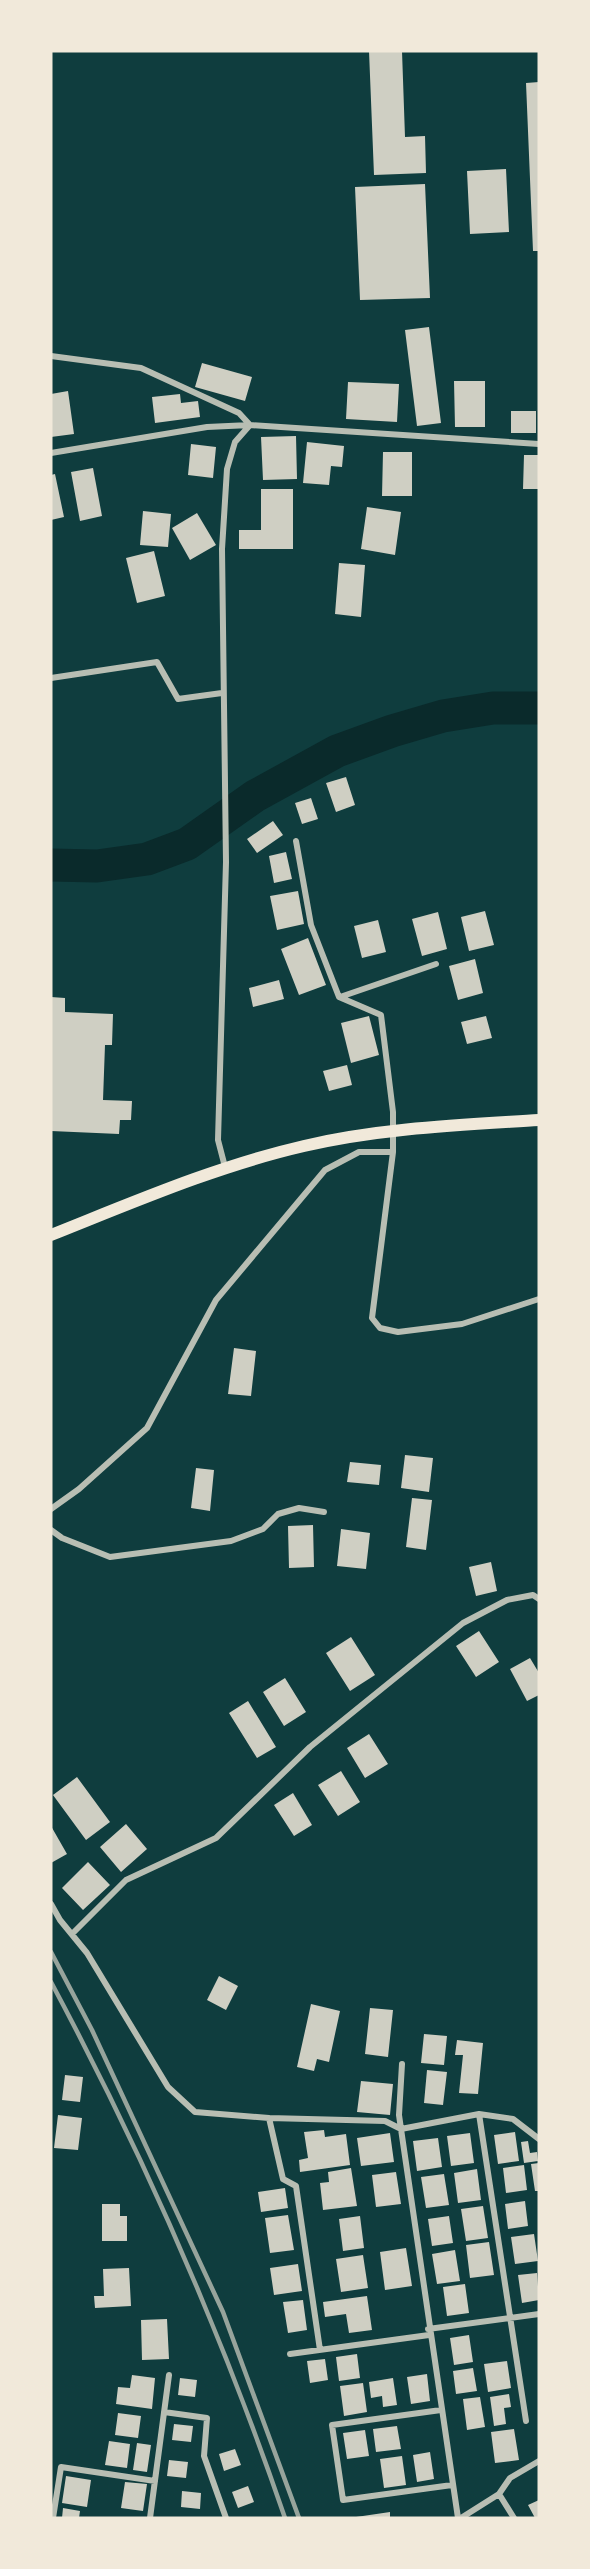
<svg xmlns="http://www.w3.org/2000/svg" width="590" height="2569" viewBox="0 0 590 2569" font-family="Helvetica,sans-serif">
<rect width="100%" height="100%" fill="#0f3d3e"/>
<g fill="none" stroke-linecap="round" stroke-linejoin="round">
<!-- river -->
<path stroke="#0a2a2b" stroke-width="33" d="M51,865L97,866L147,859L187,844L255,796L337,751L392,731L443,716L493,708H539"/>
</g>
<!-- building -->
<path fill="#cfcfc3" d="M369,51H402L405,137L425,136L426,173L374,175Z
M539,82V251H533L526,83Z
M506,169L509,232L470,234L467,171Z
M425,184L430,298L360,300L355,187Z
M429,327L441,423L417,426L405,330Z
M202,363L252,377L245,401L195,387Z
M454,381H485V427H455Z
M348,382L399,384L397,422L346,419Z
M68,391L74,434L51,437V394Z
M180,394L181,403L198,401L200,417L155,423L152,397Z
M511,411H536V433H511Z
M296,436L297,479L263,480L261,437Z
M307,442L344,446L342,467L331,466L329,485L303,483Z
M191,444L216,447L213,478L188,475Z
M383,452H412V496H382Z
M524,455H539V489H523Z
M93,468L102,516L80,521L71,472Z
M55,474L64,517L51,520V475Z
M261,489H293V549H239V530H261Z
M367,507L401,512L395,555L361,549Z
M143,511L171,514L168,547L140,545Z
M197,513L216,545L190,560L172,528Z
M154,551L165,596L137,603L126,558Z
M339,563L365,565L361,617L335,614Z
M346,777L355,805L336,812L326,783Z
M311,798L318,819L302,824L295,803Z
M273,821L283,835L257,853L247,839Z
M286,852L292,879L274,883L269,856Z
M298,891L304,924L277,930L270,896Z
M485,911L494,945L469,951L461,917Z
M438,912L447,949L422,956L412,919Z
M378,920L386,952L362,958L354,926Z
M308,938L326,985L299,995L281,949Z
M475,959L483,993L458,1000L449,966Z
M279,980L284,999L253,1007L249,988Z
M51,997L65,998V1012L113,1014L112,1045H105L103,1100L132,1101L131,1120H120L119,1134L51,1131Z
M369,1016L379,1055L351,1063L341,1023Z
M486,1016L492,1038L467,1044L461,1022Z
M347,1065L352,1085L329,1091L323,1071Z
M234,1348L256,1351L251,1396L228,1394Z
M405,1455L433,1458L429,1492L401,1488Z
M350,1462L381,1465L379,1485L347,1482Z
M196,1468L214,1470L210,1511L191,1508Z
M412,1498L432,1500L426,1550L406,1547Z
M313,1525L314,1567L289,1568L288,1526Z
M341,1529L370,1533L366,1569L337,1566Z
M491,1562L497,1591L476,1596L469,1567Z
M479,1631L499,1662L476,1677L456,1646Z
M351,1637L375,1675L350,1691L326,1653Z
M530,1658L539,1673V1695L527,1701L510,1669Z
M285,1678L306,1712L284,1726L263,1692Z
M248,1701L276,1747L257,1758L229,1713Z
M369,1734L388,1764L365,1778L347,1748Z
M341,1771L360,1802L338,1816L318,1785Z
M77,1777L110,1822L86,1840L53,1795Z
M293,1793L312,1825L294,1836L274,1805Z
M126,1824L147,1849L121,1872L100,1847Z
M51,1826L67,1854L51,1863Z
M88,1862L110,1885L83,1910L62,1888Z
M219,1976L238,1986L226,2010L207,2000Z
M311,2004L340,2011L329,2062L317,2059L314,2071L297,2067Z
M370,2008L393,2010L388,2057L365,2054Z
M424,2034L447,2036L444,2065L421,2063Z
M457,2040L483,2043L478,2094L459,2093L463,2055H455Z
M427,2070L447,2072L443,2105L424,2103Z
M65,2075L83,2077L80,2102L62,2100Z
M361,2081L393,2084L390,2115L357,2112Z
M58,2115L82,2118L78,2150L54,2148Z
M324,2130L325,2137L346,2134L350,2165L300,2172L299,2160L308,2158L304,2132Z
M515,2132L519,2161L498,2164L494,2135Z
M390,2133L394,2162L361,2166L357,2138Z
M470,2133L474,2163L451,2166L447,2136Z
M438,2138L442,2167L417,2171L413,2141Z
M528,2141L530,2153L537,2152L538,2161L524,2163L521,2142Z
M539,2163V2191H535L531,2164Z
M524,2165L527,2190L506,2193L503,2168Z
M351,2168L357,2206L323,2210L320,2183L329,2182L328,2172Z
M477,2169L481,2200L458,2203L454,2173Z
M396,2172L401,2204L376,2207L372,2175Z
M444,2174L449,2205L426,2208L421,2177Z
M285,2188L288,2208L261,2212L258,2192Z
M525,2201L528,2226L508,2229L505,2204Z
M102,2204H120V2216H127V2241H102Z
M483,2206L488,2238L466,2241L461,2209Z
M288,2215L294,2250L270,2253L265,2218Z
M360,2216L364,2248L343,2251L339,2219Z
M449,2216L453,2243L432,2246L428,2219Z
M534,2234L538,2261L515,2264L511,2237Z
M489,2242L494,2275L470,2278L466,2245Z
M406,2248L412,2286L385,2290L380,2252Z
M455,2250L460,2281L437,2284L432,2254Z
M363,2255L368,2288L341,2292L336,2259Z
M298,2264L302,2291L274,2295L270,2268Z
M129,2268L131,2306L95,2308L94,2296H104L103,2269Z
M537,2273L539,2300L522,2303L518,2275Z
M465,2284L469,2313L447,2316L443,2287Z
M367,2296L372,2330L349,2333L346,2314L325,2317L323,2302Z
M303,2300L307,2330L288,2333L283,2302Z
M167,2319L169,2359L142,2360L141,2320Z
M469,2335L473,2362L454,2365L450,2338Z
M357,2354L360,2378L339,2381L336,2357Z
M325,2359L328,2380L310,2383L307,2361Z
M507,2361L511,2388L488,2392L484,2364Z
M473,2368L477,2391L456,2394L453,2371Z
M427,2374L430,2401L411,2404L407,2377Z
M132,2375L155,2378L152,2409L116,2404L118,2387L130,2388Z
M180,2378L197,2380L195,2397L178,2395Z
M393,2378L397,2405L383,2407L382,2396L371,2398L369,2382Z
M363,2383L367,2412L344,2416L340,2386Z
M509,2394L511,2407L504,2408L506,2424L494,2426L490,2397Z
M480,2397L485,2427L467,2430L463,2399Z
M118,2413L141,2416L138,2438L115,2435Z
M174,2424L193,2426L191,2442L172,2440Z
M397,2426L401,2449L376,2452L373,2429Z
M514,2429L519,2460L495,2463L491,2432Z
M365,2430L369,2456L347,2459L343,2433Z
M109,2441L130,2444L127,2468L105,2465Z
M137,2443L151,2445L147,2472L133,2470Z
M235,2449L241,2465L224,2471L219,2454Z
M430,2452L434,2479L417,2482L413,2455Z
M402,2456L406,2485L384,2488L380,2459Z
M169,2460L188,2462L186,2478L167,2476Z
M66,2476L91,2480L87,2507L62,2503Z
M125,2482L147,2484L143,2511L121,2508Z
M248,2486L254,2502L238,2508L232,2492Z
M182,2491L201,2493L200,2509L181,2507Z
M539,2500V2518H535L528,2505Z
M63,2508L80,2511L79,2518H62Z
M390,2512V2518H356V2517Z"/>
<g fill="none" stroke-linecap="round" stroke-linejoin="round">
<!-- minor -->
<path stroke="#b8beb3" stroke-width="6" d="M51,356L141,368L239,413L250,425
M51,453L207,427L250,425L539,444
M51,678L157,662L178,699L222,693
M296,841L311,925L339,997L381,1015L393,1112V1152L372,1318L380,1328L398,1332L462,1324L539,1299
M340,997L436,964
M225,1167L218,1140L226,862L222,549L227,469L235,442L250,425
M51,1509L79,1489L147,1428L216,1300L325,1170L359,1152H393
M51,1530L62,1538L110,1557L231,1541L263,1529L278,1514L299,1508L324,1512
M51,1904L60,1920L87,1953L168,2087L195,2112L269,2118L385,2121L401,2129L458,2518
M72,1934L126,1880L216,1838L310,1747L463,1623L507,1600L533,1595L539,1599
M402,2064L399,2115L401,2129L479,2114L513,2119L539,2139
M479,2114L526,2421
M269,2118L283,2179L296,2186L320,2350
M428,2329L539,2314
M290,2354L429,2335
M441,2410L332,2425L343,2500L452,2485
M164,2412L207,2418L204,2456L226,2518
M499,2494L514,2518
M53,2518L61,2467L155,2481
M150,2518L169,2375
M461,2518L499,2494L510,2478L539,2461"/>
<!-- secondary -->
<path stroke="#f1e9da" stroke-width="12" d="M51,1235C134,1202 217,1166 304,1146C381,1128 461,1125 539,1120"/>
<!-- rail -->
<path stroke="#97a49c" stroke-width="4.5" d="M51,1952L92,2030L223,2312L299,2518
M51,1982C143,2154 222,2334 285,2518"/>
</g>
<!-- border -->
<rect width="590" height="2569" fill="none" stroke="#f1e9da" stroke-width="105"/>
</svg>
